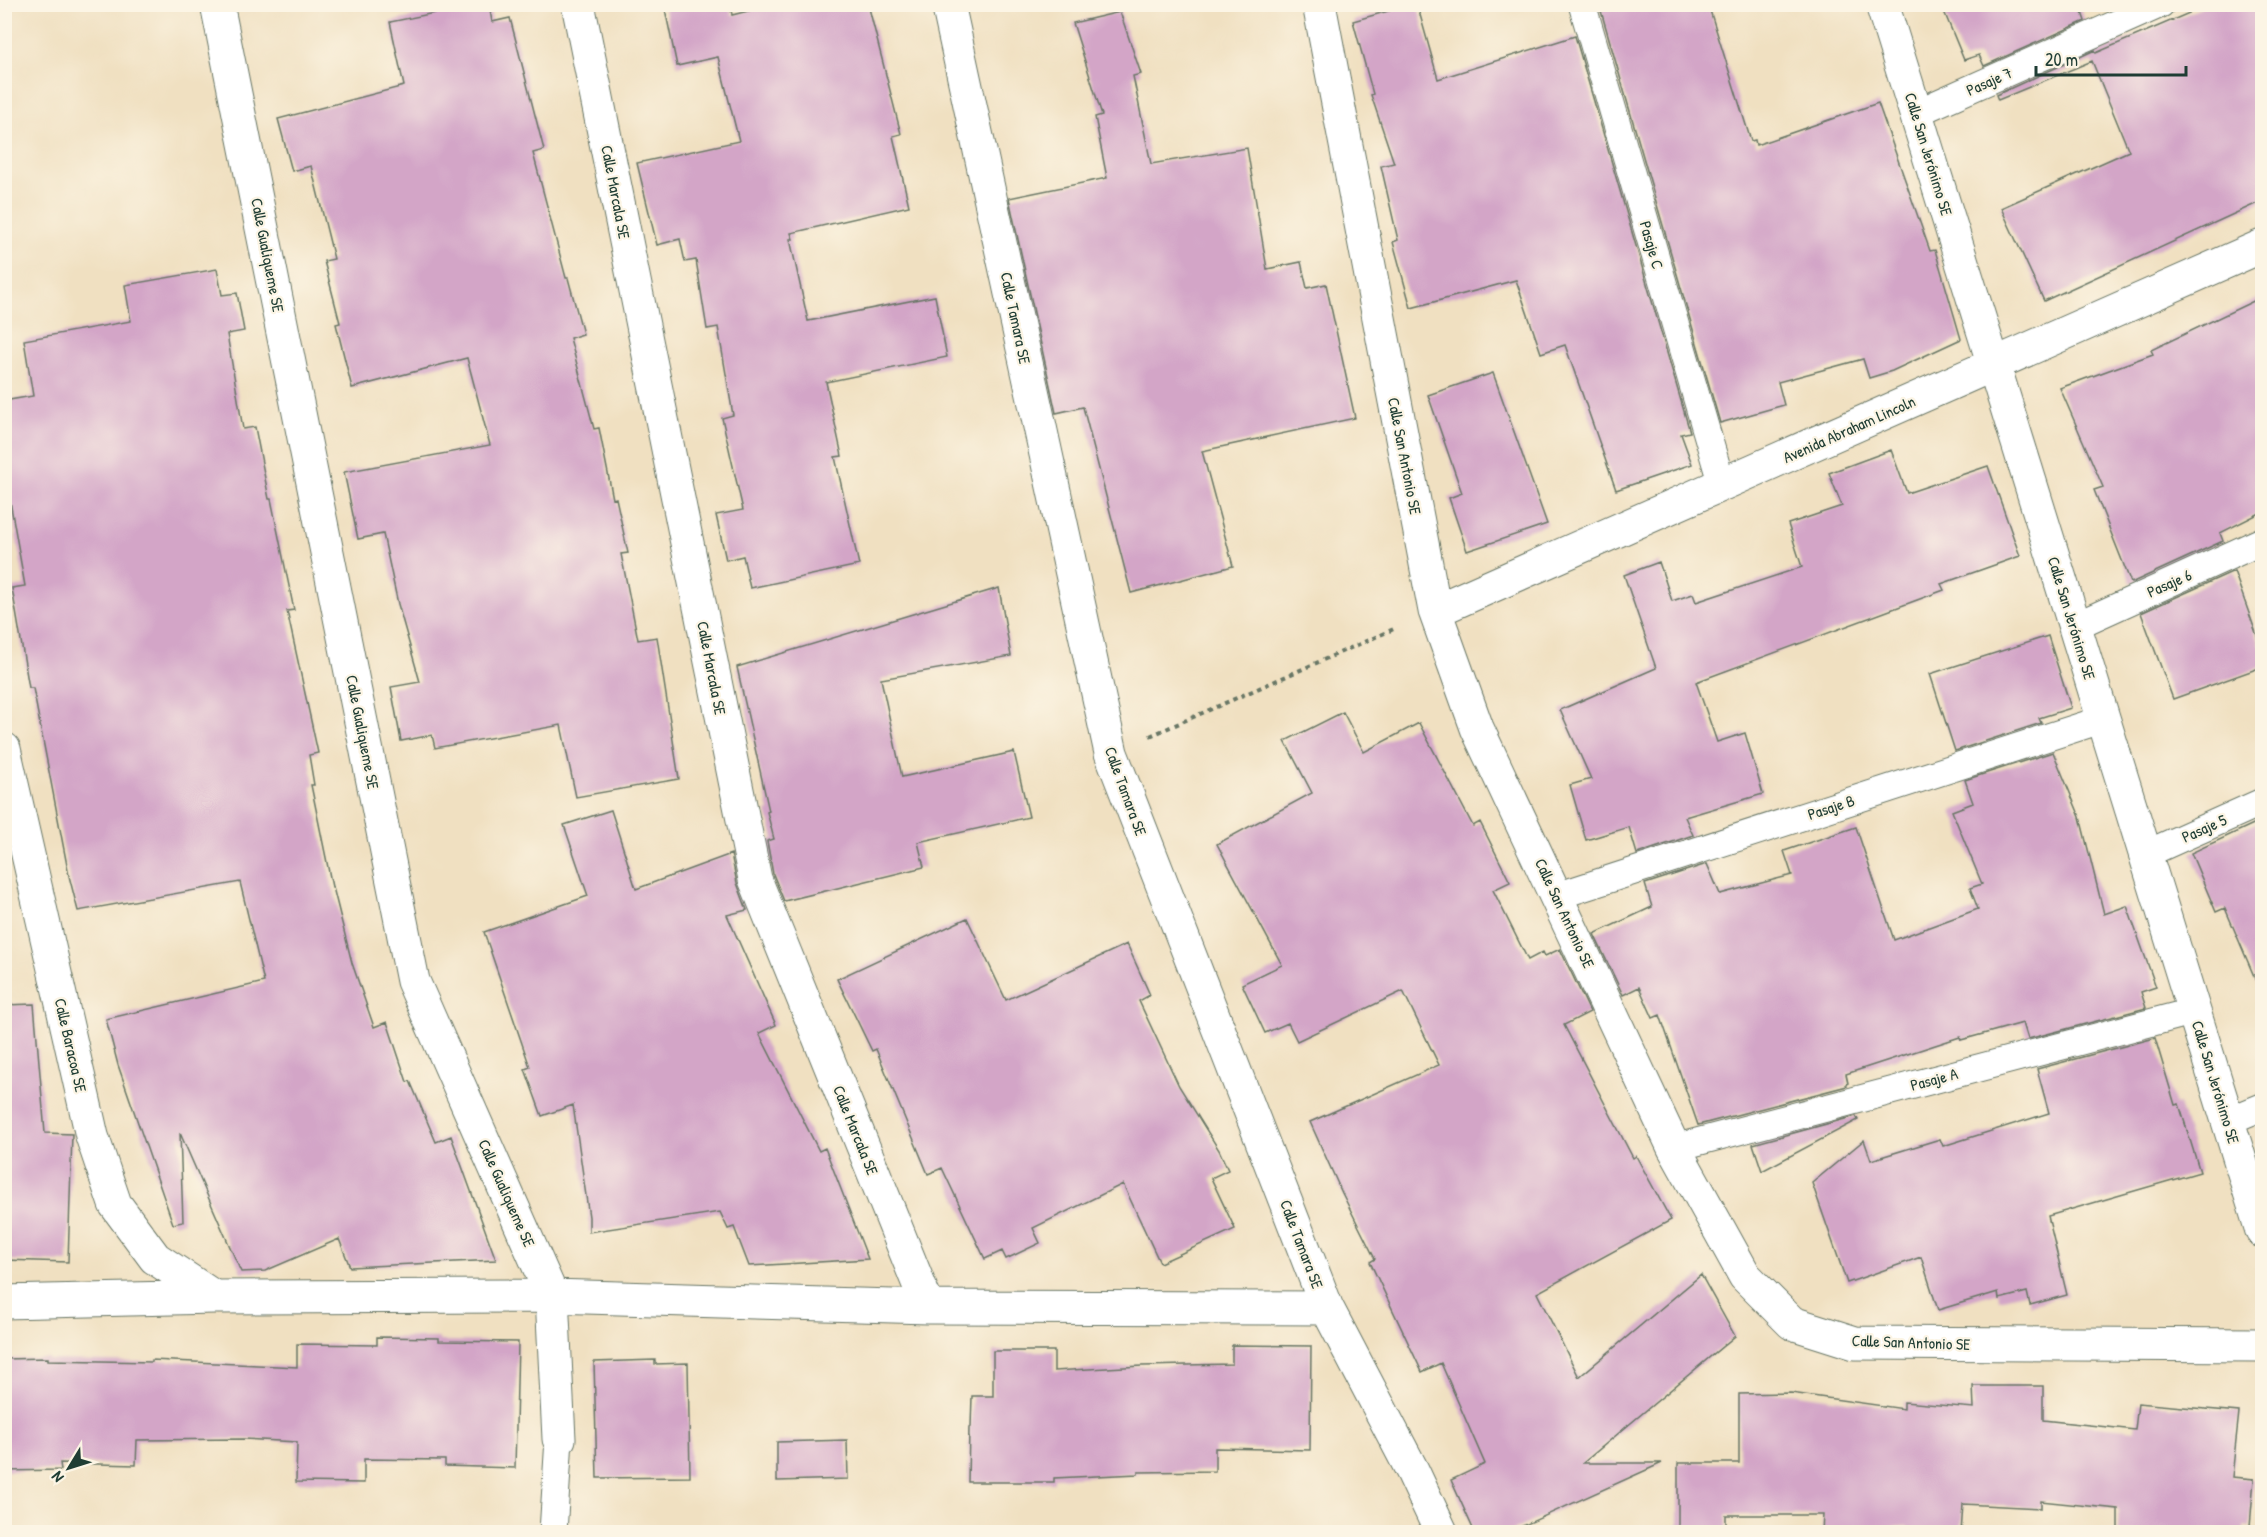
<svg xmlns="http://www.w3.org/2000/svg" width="2267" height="1537" viewBox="0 0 2267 1537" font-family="'Patrick Hand',sans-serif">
<rect width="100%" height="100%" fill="#fcf5e5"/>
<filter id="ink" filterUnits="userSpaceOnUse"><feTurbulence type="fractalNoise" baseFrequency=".0167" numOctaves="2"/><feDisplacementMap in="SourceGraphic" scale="12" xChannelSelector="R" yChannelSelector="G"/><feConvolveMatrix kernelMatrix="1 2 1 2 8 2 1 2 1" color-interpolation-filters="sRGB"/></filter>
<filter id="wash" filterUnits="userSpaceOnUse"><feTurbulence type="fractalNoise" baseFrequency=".008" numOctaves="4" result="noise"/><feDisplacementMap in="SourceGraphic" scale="24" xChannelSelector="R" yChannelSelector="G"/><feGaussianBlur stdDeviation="1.35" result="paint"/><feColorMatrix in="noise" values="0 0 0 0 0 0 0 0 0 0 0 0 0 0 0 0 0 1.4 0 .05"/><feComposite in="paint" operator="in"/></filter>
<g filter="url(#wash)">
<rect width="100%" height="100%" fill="#f0e0c1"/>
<g id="blocks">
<!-- building -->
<path fill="#d3a5c7" d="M479,4H489L492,22L510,18L544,150L533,153L566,278H568L583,334L570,338L594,429L599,428L613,499L616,498L628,553L621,554L638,640L657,637L679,779L576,797L561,725L435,748L432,735L401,741L391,687L420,682L398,604L383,534L358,539L344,472L490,445L467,358L352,388L336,324L340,323L324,261L334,259L311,166L292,171L278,119L404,86L390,22Z
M686,4H730L732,15L776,4H868L901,134L893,136L909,206L791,233L793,239H790L808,321L935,296L947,357L826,382L842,456L835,457L859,565L750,588L743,556L726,560L716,515L743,510L722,418L733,415L718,327L707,329L696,260L685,262L680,239L657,245L637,163L739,141L718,57L677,66L665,9Z
M1413,4H1417L1438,79L1575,36L1690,432L1681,434L1692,464L1616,490L1565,345L1541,353L1516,280L1411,308L1393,242L1398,240L1381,166L1394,163L1371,95L1373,94L1353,21Z
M1599,4H1708L1751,141L1755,140L1756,145L1878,103L1930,251L1935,250L1961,339L1892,371L1869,378L1863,359L1778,382L1784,405L1720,423Z
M1941,4H2079L2085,21L1984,66L1979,55L1964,60Z
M2210,4H2262V201L2044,301L2001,208L2129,151L2092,61L1998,100L1996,95L2095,50L2096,53Z
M1120,12L1141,74L1133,76L1151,164L1247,148L1267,269L1301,262L1307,288L1326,284L1355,418L1202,451L1233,566L1131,593L1083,407L1056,413L1009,198L1107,178L1095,117L1102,115L1073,23Z
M217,269L222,295L237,293L244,331L227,334L243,429L255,427L269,499H271L294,610L287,611L318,753L309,755L314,785H311L332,887H333L352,963L374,1027L387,1022L407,1082L410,1081L436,1142L451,1136L496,1260L350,1267L339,1239L265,1271L241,1272L180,1133L183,1222L173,1224L118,1065L106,1019L264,982L240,882L78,911L69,876L33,688H29L12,588L25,586L4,467V401L33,396L24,340L131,321L125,285Z
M2262,297V512L2220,533L2223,541L2131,583L2094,490L2103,487L2060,388L2153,354L2151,350Z
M1493,373L1547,524L1467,551L1449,498L1462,493L1428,395Z
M1891,450L1907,493L1988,466L2020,556L1941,584L1944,590L1696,682L1717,742L1745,733L1763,794L1685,817L1693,835L1637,854L1629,827L1586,840L1570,785L1591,779L1560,710L1656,668L1624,575L1659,562L1672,601L1693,594L1696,602L1802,567L1788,524L1842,506L1829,473Z
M2234,571L2262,650V667L2173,699L2141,613Z
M999,588L1011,656L881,679L902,777L1014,752L1029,817L918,842L924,867L784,901L773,874L767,841L774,839L767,812L769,811L737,667Z
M2048,636L2071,708L2039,718L2041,723L1955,751L1930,674Z
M1343,712L1364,752L1419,723L1473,826L1480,822L1510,882L1493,890L1528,960L1543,952L1545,956L1560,949L1590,1012L1564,1025L1633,1158L1636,1156L1671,1220L1537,1293L1579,1377L1701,1275L1735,1336L1583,1463H1662L1507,1533H1475L1451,1480L1485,1464L1441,1363L1422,1372L1370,1262L1375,1259L1342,1193L1310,1122L1439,1065L1403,991L1297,1041L1288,1023L1265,1033L1242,984L1282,965L1217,844L1312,793L1285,741Z
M2053,752L2080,817L2104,914L2127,906L2156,987L2141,992L2146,1008L2028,1039L2023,1023L1961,1040L1960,1037L1846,1074L1848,1083L1846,1084L1847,1086L1698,1125L1660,1015L1653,1018L1639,987L1623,995L1594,934L1652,907L1645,884L1707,864L1720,894L1792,875L1784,851L1856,827L1894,940L1978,909L1970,888L1982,884L1952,811L1973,803L1965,780Z
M611,810L636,889L731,854L737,883L747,910L727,915L776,1025L759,1033L819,1151L825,1148L868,1259L749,1266L734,1227L728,1229L720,1212L589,1232V1217L573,1105L542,1116L525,1069L530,1067L484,932L588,896L564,825Z
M2262,820V995L2225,908L2216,912L2191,853Z
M967,918L1006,1000L1127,944L1150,995L1139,1001L1179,1086L1219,1150L1228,1170L1211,1178L1235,1229L1160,1263L1123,1184L1033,1228L1040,1243L1006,1259L1002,1251L985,1259L942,1168L928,1174L876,1049L872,1051L837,979Z
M34,1004L45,1133L72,1134L68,1262L4,1260V1005Z
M2155,1038L2175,1105L2179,1104L2200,1172L2048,1216L2067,1295L2030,1305L2027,1292L1999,1299L1998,1292L1938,1310L1921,1257L1847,1283L1812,1183L1864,1140L1871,1160L1940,1139L1943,1146L2049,1113L2037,1069Z
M1856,1116L1858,1120L1762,1171L1753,1144Z
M377,1337L439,1338V1341L518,1342L515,1468L445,1466V1460L364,1459V1483L296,1482L297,1442L244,1439L137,1440L136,1465L60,1463L61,1470L4,1471V1359L48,1358V1360L152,1362V1360L297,1367V1344L377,1345Z
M1232,1345L1311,1346L1310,1450L1215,1448V1471L1138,1472V1474L1054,1478V1482H968L969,1427H971L972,1396H993V1351H1054V1371L1142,1366L1232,1364Z
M655,1360V1364L688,1363L690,1477L597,1478L594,1362Z
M1973,1386H2043V1420L2135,1430L2138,1403L2239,1412L2232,1477L2254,1479L2250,1526H2245V1533H2118V1509L2041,1501V1508L1963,1504L1961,1533H1909V1526L1822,1532L1823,1515H1726V1533H1678V1463H1739V1394L1791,1393L1904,1409V1402L1974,1408Z
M847,1440L848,1479L777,1481V1442Z"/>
</g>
</g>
<g filter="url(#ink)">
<use href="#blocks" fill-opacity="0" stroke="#687665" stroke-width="1.5"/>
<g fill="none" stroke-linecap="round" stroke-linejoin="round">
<defs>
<path id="lane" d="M1582,4L1722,485
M1916,113L2161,4
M2075,626L2262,541
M2146,854L2262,802
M1557,896L2104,719
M2228,1121L2262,1107
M1674,1148L2195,1011
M553,1532L559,1439"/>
<path id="street" d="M217,4L413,981L552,1296L559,1439
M578,4L755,879L928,1307
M948,4L1111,753L1327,1308L1413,1472L1441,1532
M1319,4L1435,611L1477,728L1674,1148L1745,1276L1792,1323L1855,1343L2262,1345
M1882,4L2262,1231
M1435,611L2262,246
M4,749L92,1136L115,1204L155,1258L214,1297
M4,1302L214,1297L552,1296L928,1307L1327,1308"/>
</defs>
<!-- lane casing -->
<use href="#lane" stroke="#687665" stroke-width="29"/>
<!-- street casing -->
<use href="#street" stroke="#687665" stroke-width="35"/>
<!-- path -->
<path stroke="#687665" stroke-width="4" stroke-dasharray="4.5 4.5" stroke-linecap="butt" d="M1150,736L1396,628"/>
<!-- lane -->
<use href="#lane" stroke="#fff" stroke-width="27"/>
<!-- street -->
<use href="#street" stroke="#fff" stroke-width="33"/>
</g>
</g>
<g text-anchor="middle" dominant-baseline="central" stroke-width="4.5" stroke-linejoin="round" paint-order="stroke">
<!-- street labels -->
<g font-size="16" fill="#1f3d34" stroke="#fcf5e5">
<text transform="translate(1989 81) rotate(-24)">Pasaje 7</text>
<text transform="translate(1929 154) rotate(73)">Calle San Jerónimo SE</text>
<text transform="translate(616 192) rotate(79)">Calle Marcala SE</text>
<text transform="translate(1652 245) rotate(74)">Pasaje C</text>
<text transform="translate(268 255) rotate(79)">Calle Gualiqueme SE</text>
<text transform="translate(1016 318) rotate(78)">Calle Tamara SE</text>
<text transform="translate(1849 429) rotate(-24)">Avenida Abraham Lincoln</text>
<text transform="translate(1405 456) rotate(79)">Calle San Antonio SE</text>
<text transform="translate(2169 583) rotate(-24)">Pasaje 6</text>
<text transform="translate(2072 618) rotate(73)">Calle San Jerónimo SE</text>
<text transform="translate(712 668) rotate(79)">Calle Marcala SE</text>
<text transform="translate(363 732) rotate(79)">Calle Gualiqueme SE</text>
<text transform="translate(1126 791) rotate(70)">Calle Tamara SE</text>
<text transform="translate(1831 807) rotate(-18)">Pasaje B</text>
<text transform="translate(2204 828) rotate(-24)">Pasaje 5</text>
<text transform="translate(1565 913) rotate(65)">Calle San Antonio SE</text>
<text transform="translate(71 1045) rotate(77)">Calle Baracoa SE</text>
<text transform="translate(1934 1079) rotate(-15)">Pasaje A</text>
<text transform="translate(2216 1082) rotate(73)">Calle San Jerónimo SE</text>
<text transform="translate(856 1130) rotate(68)">Calle Marcala SE</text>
<text transform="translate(507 1193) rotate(66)">Calle Gualiqueme SE</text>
<text transform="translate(1302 1244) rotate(69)">Calle Tamara SE</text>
<text transform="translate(1911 1342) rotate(2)">Calle San Antonio SE</text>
</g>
</g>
<!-- margin -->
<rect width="2267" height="1537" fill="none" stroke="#fcf5e5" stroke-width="24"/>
<!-- north arrow -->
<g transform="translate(69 1468) rotate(232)" stroke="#fcf5e5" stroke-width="4.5" paint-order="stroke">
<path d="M0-4.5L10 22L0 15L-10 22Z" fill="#1f3d34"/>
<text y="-9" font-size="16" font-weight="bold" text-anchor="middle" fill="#1f3d34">N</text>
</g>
<!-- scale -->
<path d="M2036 66v9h150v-9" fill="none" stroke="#1f3d34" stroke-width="3"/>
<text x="2045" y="66" font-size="18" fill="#1f3d34" stroke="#fcf5e5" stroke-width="4.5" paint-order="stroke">20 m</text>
</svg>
